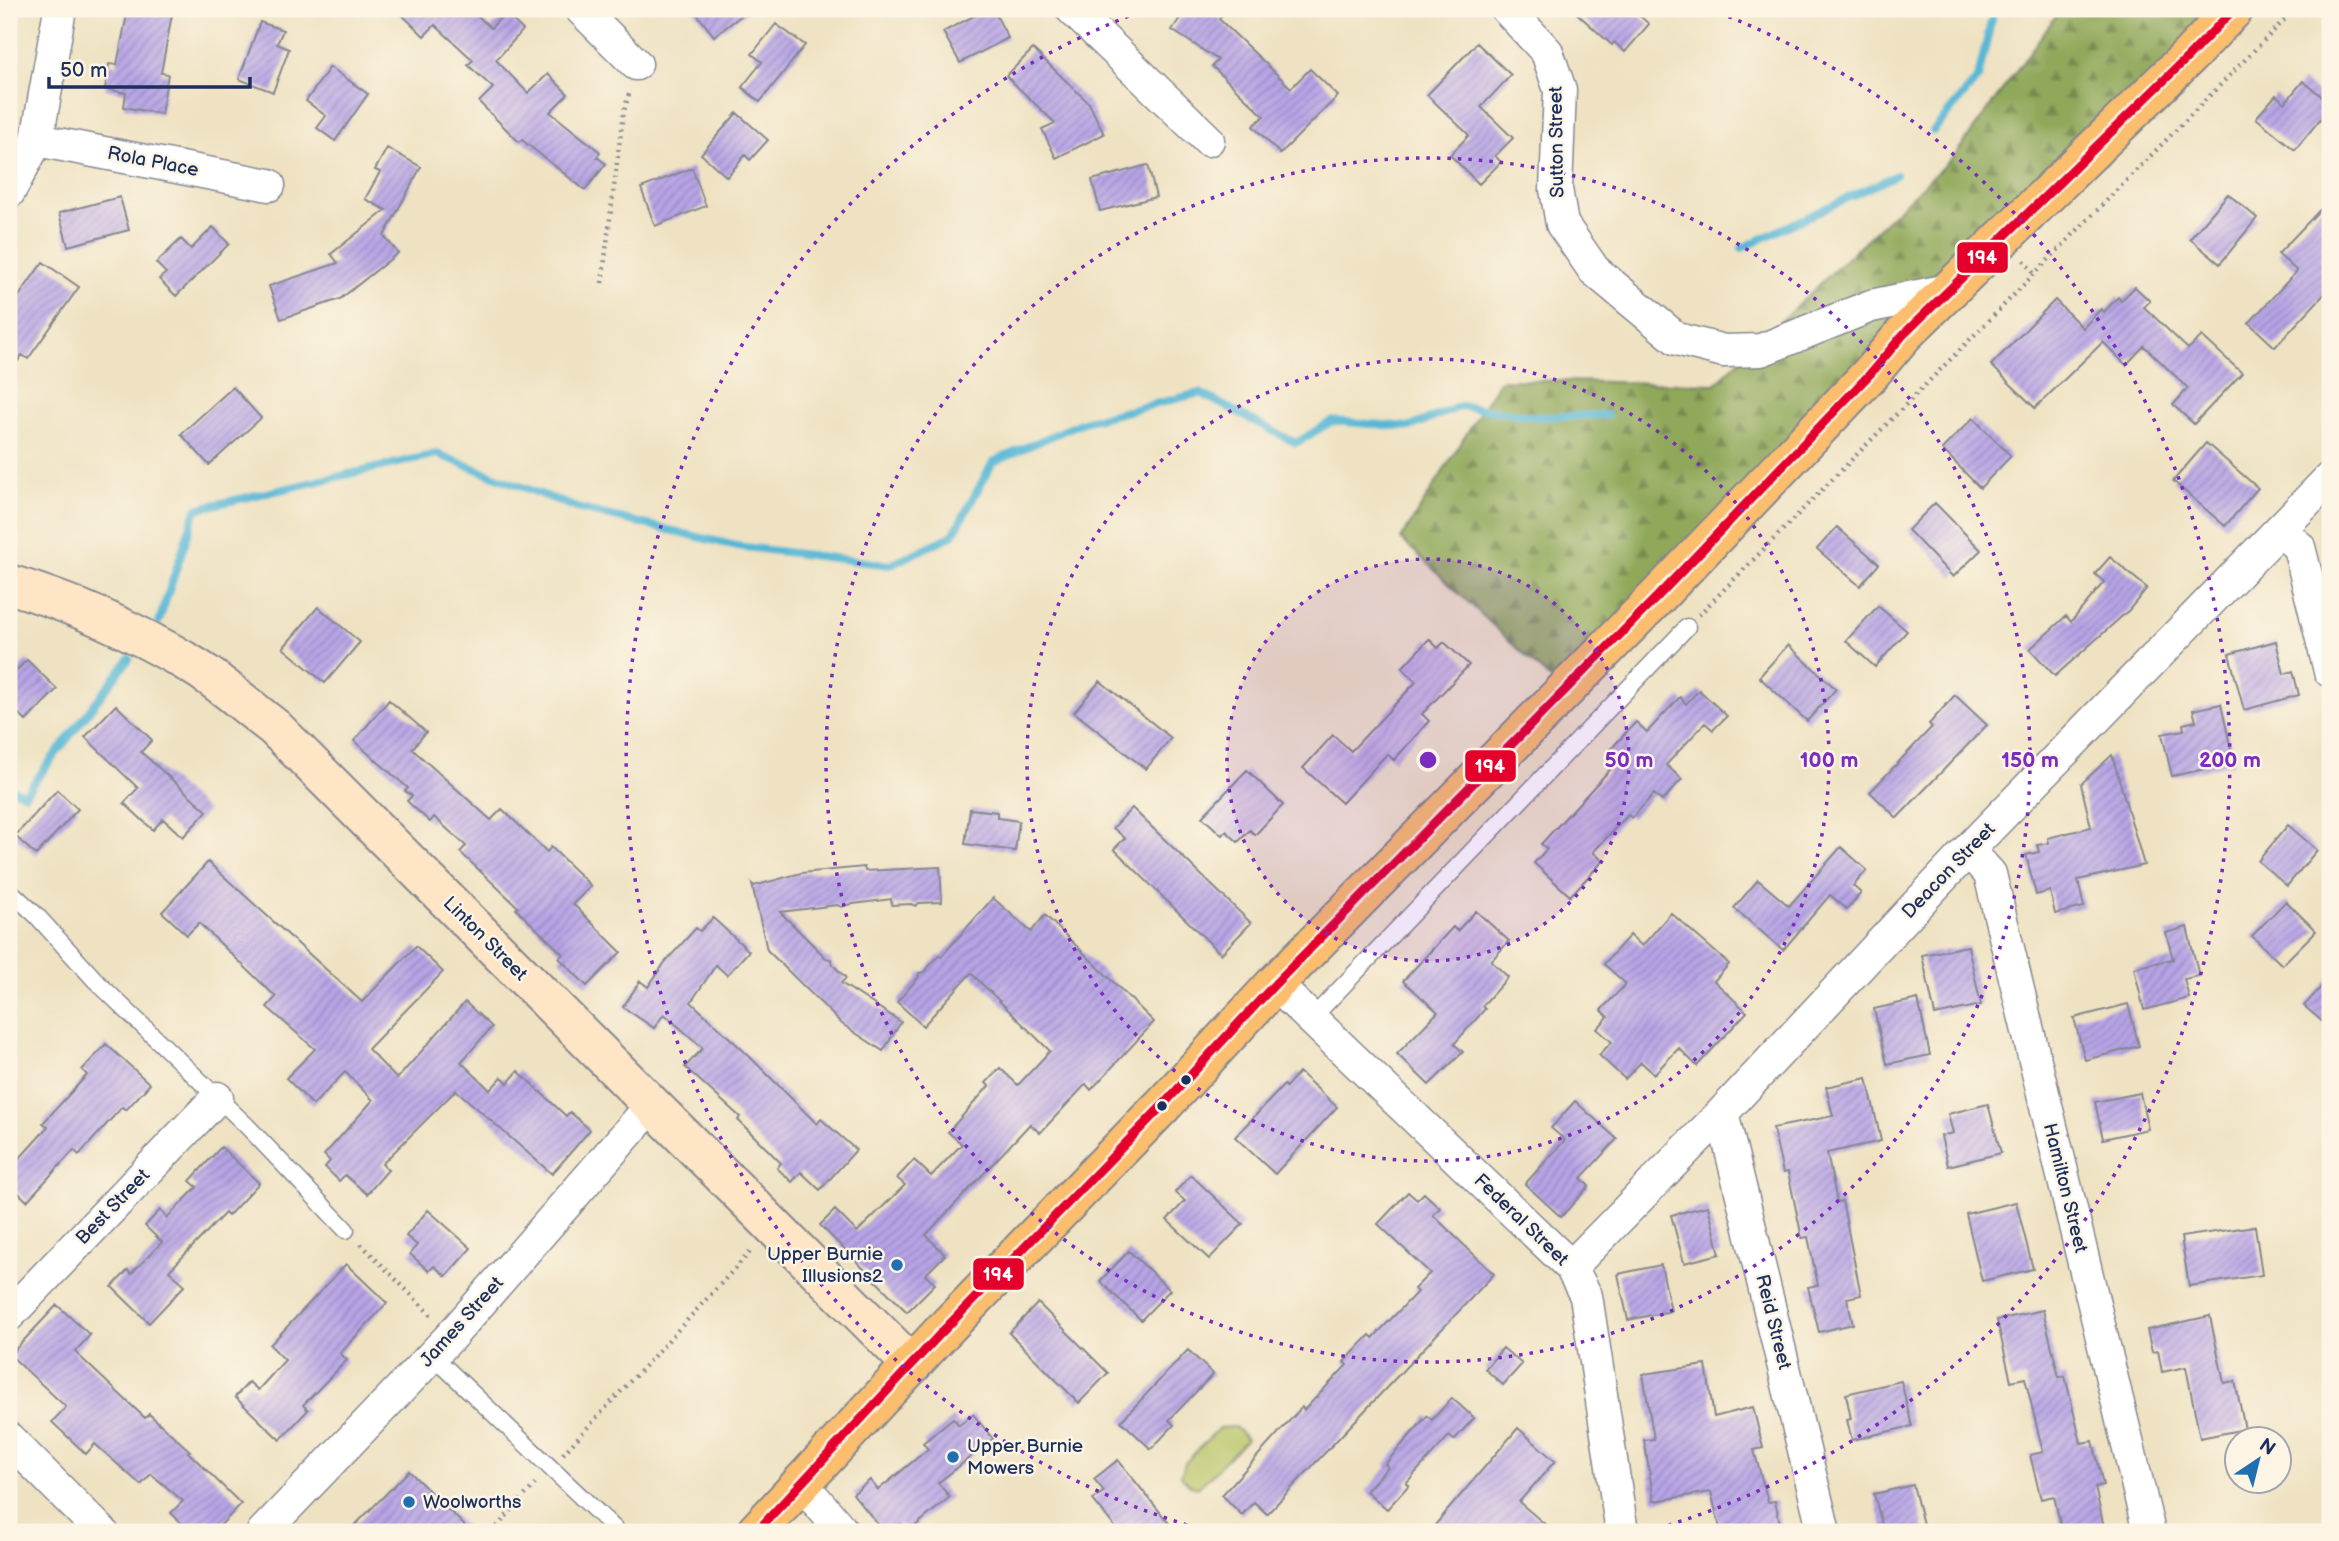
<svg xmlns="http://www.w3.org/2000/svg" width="2339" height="1541" viewBox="0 0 2339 1541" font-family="'Balsamiq Sans',sans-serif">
<defs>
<pattern id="forest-firs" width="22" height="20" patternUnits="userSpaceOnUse" patternTransform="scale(1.75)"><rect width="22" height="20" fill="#90a85a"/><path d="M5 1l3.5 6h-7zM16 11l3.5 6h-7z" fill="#75894e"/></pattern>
<pattern id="building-hatch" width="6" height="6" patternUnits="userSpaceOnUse" patternTransform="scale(1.75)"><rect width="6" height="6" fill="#b7a4e6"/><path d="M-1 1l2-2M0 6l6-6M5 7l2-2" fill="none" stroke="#9486be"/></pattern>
</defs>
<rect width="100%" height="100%" fill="#fcf5e5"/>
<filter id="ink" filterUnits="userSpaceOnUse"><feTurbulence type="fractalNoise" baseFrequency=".0143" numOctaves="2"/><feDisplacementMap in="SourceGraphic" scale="14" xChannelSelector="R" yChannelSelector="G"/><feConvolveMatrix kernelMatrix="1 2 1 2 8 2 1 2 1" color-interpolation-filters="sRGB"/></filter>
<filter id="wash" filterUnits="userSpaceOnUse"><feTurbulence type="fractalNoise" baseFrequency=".00686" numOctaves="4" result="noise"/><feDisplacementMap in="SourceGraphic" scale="28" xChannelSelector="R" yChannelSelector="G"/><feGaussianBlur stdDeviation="1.57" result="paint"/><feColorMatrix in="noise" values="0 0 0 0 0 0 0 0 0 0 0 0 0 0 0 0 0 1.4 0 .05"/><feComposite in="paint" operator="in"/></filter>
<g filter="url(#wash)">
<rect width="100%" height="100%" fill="#efe2c2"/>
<!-- green -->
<path fill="#b6c264" stroke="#687861" stroke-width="2" d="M1235,1427L1247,1439L1199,1487L1190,1485L1181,1476L1185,1463L1219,1428Z"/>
<!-- forest -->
<path fill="url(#forest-firs)" stroke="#566c5c" stroke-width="2" d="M2061,9H2234L1564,692L1401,539L1500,380L1715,384L1955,155Z"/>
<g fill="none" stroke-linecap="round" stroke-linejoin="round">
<!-- stream -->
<path stroke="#57b7d5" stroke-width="8" d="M1933,131L1978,78L1994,9
M1742,248L1896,175
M159,621L196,509L437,454L577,508L736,546L890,565L953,535L993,462L1083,422L1200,393L1296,443L1332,421L1410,427L1461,406L1538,417L1607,415
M9,788L25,794L129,659"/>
</g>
<g id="blocks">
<!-- building -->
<path fill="url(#building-hatch)" d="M128,9H173L161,73L168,74L161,114L124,107L126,93L105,89L109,64L117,65Z
M396,9H470L491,28L505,13L523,30L496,60L528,93L548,74L568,94L550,112L600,152L597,157L606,164L585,190L522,140L519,142L479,102L493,88L468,65L473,60L435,25L424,36Z
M693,9H750L714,36Z
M987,9H993L1008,38L960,63L943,32Z
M1186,9H1226L1219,19L1291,88L1310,69L1338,96L1280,154L1253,126L1264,116L1212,66L1218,60L1172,30Z
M1572,9H1632L1649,24L1625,52L1614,42L1612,45Z
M260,22L283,30L277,44L289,49L273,92L239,79Z
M776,24L805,45L760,102L742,87L762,62L752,54Z
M1477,43L1511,75L1481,107L1513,138L1495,156L1501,162L1479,184L1450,155L1469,135L1427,95Z
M1033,49L1089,103L1104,134L1056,158L1042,129L1055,123L1006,76Z
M330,67L368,94L335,141L317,128L326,116L306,101Z
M2303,81L2330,103V107L2295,150L2256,118L2276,95L2285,103Z
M737,113L768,140L750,160L745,155L727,177L701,154Z
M387,148L421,167L384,236L398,253L340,299L281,319L269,286L338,263L331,254L386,210L365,199L380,172L375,170Z
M1148,165L1156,197L1100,211L1092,180Z
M692,168L706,206L655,226L641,188Z
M2228,194L2257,218L2220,264L2190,239Z
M120,197L129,230L68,246L59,213Z
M2330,199V288L2275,347L2249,323L2297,271L2278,254Z
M213,227L229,244L176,296L159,279L166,273L156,263L181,239L191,249Z
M43,262L79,287L28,359L22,355L9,374V310Z
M2135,287L2150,301L2144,307L2188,349L2202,336L2242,373L2194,424L2173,405L2188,388L2144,346L2126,365L2103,342L2035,408L1991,365L2055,300L2083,328L2101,309L2104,312L2118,297L2121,301Z
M233,387L261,418L209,465L181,434Z
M1973,418L2011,456L1980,488L1942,449Z
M2206,443L2258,488L2225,526L2173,481Z
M1935,503L1981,550L1953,577L1908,530Z
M1837,527L1879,564L1860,586L1817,549Z
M2110,557L2147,588L2129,610L2055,676L2030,649L2066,616L2071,622L2104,582L2095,574Z
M1878,606L1907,631L1875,667L1846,641Z
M318,607L360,642L325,683L283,648Z
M1429,639L1438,648L1444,642L1469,665L1422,714L1429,721L1394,760L1387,754L1342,803L1303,768L1333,735L1351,751L1416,682L1402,668Z
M2276,641L2284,674L2293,671L2299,695L2244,710L2229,654Z
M1788,645L1836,689L1807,721L1759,677Z
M27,660L57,689L26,721L9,704V678Z
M1100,681L1171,738L1146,769L1074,712Z
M1699,690L1727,716L1713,730L1705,723L1666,765L1682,779L1662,801L1654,794L1632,818L1628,815L1593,852L1603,861L1570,896L1534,863L1547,849L1541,844L1618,761L1608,752L1636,722L1647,732L1680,697L1686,704Z
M1955,695L1987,725L1897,818L1870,792L1932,727L1929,724Z
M389,700L426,732L412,749L491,820L502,809L547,852L551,847L591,886L573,904L621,952L587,986L559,958L563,954L516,909L518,907L460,852L466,846L434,817L430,822L407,801L412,796L405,791L408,788L354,741Z
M2221,704L2234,763L2172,776L2162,734L2184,730L2183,724L2196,721L2193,710Z
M116,705L152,740L141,752L207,811L183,837L163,819L153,830L124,803L138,788L85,737Z
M2112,755L2144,865L2078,880L2084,907L2055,914L2050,891L2036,895L2026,855L2039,852L2037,845L2049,843L2048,838L2091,827L2081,784Z
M1247,770L1283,805L1255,835L1250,830L1238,842L1226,831L1222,835L1202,817Z
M57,790L78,809L36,855L15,836Z
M1132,808L1251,923L1221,954L1114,849L1125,838L1113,828Z
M970,809L997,812V818L1019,821L1015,851L965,844Z
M2288,825L2317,850L2287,886L2258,861Z
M1841,847L1867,870L1853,886L1861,893L1847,909L1830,895L1783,950L1734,908L1758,880L1789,906Z
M208,862L362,1002L416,946L443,972L368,1049L397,1079L465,1002L492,1027L461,1062L490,1090L502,1077L508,1083L518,1071L566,1116L570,1112L590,1130L552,1174L456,1090L382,1164L388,1170L367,1194L345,1175L339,1181L325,1167L330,1161L324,1155L373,1100L345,1072L313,1105L286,1078L315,1049L267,1007L276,997L199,923L187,935L162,912Z
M864,867L865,871L940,867L942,902L919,903L916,906L911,904L892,905L891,899L846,905L842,907L837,905L780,912L826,958L831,959L832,964L846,978L841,983L901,1022L883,1051L842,1024L767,950L752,884L754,886L801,873Z
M993,898L1031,932L1045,915L1154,1022L1091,1090L1086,1084L1040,1133L1030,1124L926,1235L945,1255L925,1275L935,1284L907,1312L820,1225L835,1210L857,1232L905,1185L897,1178L914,1160L931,1176L962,1144L948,1132L989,1086L986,1083L1000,1068L1018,1085L1050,1051L971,973L923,1026L897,1002L918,978L919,973L924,972L939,955L941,957Z
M2286,901L2316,931L2282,965L2252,936Z
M1476,911L1509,941L1491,961L1508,977L1482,1006L1485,1009L1454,1044L1463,1052L1429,1085L1397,1054L1438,1012L1403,981L1453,927L1457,931Z
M1671,913L1729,964L1714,981L1747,1012L1697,1066L1679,1048L1654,1074L1641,1062L1625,1079L1599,1055L1612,1042L1597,1029L1608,1017L1601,1010L1626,984L1604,964L1630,935L1642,946Z
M713,918L749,951L727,975L716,965L691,1002L749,1056L817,1124L821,1119L856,1150L820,1190L801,1172L792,1182L777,1168L781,1163L738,1120L740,1117L685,1067L703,1048L664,1014L654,1028L623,1007L640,981L648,987L665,962L696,928L700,931Z
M2187,927L2199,976L2184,979L2189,998L2144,1010L2134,968L2173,959L2166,933Z
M1968,946L1981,1005L1935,1015L1922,955Z
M2330,977V1028L2304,1006Z
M1918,999L1930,1055L1887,1064L1874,1009Z
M2128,1004L2139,1046L2085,1060L2074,1018Z
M106,1044L150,1084L126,1110L122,1107L79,1155L74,1150L27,1201L9,1184V1170L48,1127L43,1123L87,1075L82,1070Z
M1299,1072L1337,1107L1275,1174L1235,1137L1284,1085L1286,1087Z
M1867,1078L1881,1141L1827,1153L1837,1202L1842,1201L1861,1295L1847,1298L1853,1324L1819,1332L1808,1287L1818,1285L1808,1237L1802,1238L1788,1172L1783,1173L1773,1128L1833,1116L1826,1087Z
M2140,1093L2148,1129L2103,1139L2095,1102Z
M1575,1101L1617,1139L1581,1178L1589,1186L1561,1217L1525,1184L1565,1140L1551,1128Z
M1988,1104L2001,1153L1948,1166L1941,1136L1953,1133L1948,1114Z
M221,1147L259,1183L228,1216L225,1213L169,1271L185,1285L149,1323L112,1287L128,1270L131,1274L162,1242L145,1226L160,1210L167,1218L197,1187L190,1181Z
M1191,1175L1243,1224L1209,1259L1167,1220L1185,1201L1175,1192Z
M1408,1192L1417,1200L1424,1193L1440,1208L1433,1215L1494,1274L1267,1514L1254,1502L1242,1515L1222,1495L1302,1407L1304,1410L1347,1365L1344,1362L1370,1335L1373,1338L1417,1292L1414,1289L1430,1273L1378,1224Z
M2016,1202L2033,1269L1982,1281L1966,1214Z
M1708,1206L1720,1254L1684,1263L1671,1215Z
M428,1210L471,1248L446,1276L434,1266L429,1271L410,1254L417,1245L406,1236Z
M2255,1226L2262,1275L2189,1286L2181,1237Z
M1129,1251L1170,1290L1141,1320L1100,1281Z
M346,1264L387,1303L340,1353L347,1360L303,1405L308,1410L280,1440L235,1397L249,1382L258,1390L285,1360L270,1345Z
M1661,1265L1671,1311L1628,1320L1618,1274Z
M1038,1303L1108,1373L1079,1403L1009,1333Z
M57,1305L90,1335L75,1352L145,1418L149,1414L190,1451L188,1452L241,1504L214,1532H191L171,1513L183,1501L151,1474L141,1485L95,1444L86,1454L52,1422L66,1407L10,1355Z
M2043,1310L2059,1377L2065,1376L2081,1443L2093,1441L2103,1485L2095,1487L2105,1532H2062L2054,1496L2041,1499L2030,1455L2043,1452L2025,1378L2011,1381L1997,1320Z
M2210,1316L2224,1383L2235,1381L2245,1429L2200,1438L2186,1367L2162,1372L2158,1351L2152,1352L2147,1330Z
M1503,1348L1522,1364L1503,1385L1485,1369Z
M1188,1350L1213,1374L1169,1420L1174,1425L1151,1449L1121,1421Z
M1706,1365L1714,1417L1753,1407L1763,1448L1754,1450L1768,1502L1775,1501L1782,1532H1721L1711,1492L1654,1501L1644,1440L1654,1439L1643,1374Z
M1901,1381L1912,1426L1852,1440L1847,1420L1851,1419L1846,1394Z
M1452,1398L1474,1418L1454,1440L1449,1436L1406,1483L1409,1485L1387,1509L1366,1491L1388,1467L1385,1464L1427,1416L1432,1420Z
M973,1414L993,1439L938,1483L950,1497L908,1532L901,1524L890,1532H884L853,1494L870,1480L878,1490L928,1449L923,1443L953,1418L959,1425Z
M1518,1428L1555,1461L1519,1502L1554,1532H1429Z
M1118,1460L1176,1532H1119L1093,1500L1104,1491L1094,1479Z
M409,1471L471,1532H348Z
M1913,1485L1925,1532H1884L1874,1494Z"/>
</g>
</g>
<g filter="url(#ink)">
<use href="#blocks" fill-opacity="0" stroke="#858890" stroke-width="2"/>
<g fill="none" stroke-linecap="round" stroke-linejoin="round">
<defs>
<path id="lane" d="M9,890L37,916L96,981L247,1126L346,1230
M1313,1017L1687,627
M432,1355L618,1532"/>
<path id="street" d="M581,9L636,64
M1072,9L1208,140
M1507,9L1547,52L1560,90L1556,189L1562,224L1594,270L1677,339L1724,351L1761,350L1871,306L1948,290
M37,140L269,185
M9,192L37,140L60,9
M2281,531L2299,547L2330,671
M1968,850L1990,874L2149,1532
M1275,984L1571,1267L1586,1296L1622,1532
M1722,1113L1824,1532
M1571,1267L1722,1113L1968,850L2330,478
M9,1315L217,1098
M9,1439L102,1532
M802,1484L843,1532
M263,1532L451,1336L652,1105"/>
<path id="secondary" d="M9,584C72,603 135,631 192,665C221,682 247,707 274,727L912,1365"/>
<path id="highway" d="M756,1532L942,1332L1163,1105L1275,984L1657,597L1870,374L1903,335L2190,55L2234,9"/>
</defs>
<!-- lane casing -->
<use href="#lane" stroke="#858890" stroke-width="19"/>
<!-- street casing -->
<use href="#street" stroke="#858890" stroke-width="35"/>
<!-- secondary casing -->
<use href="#secondary" stroke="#858890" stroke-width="42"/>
<!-- highway casing -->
<use href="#highway" stroke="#858890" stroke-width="42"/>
<!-- path -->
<path stroke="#858890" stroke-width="4.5" stroke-dasharray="2 5" stroke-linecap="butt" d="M2024,260L2034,274
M602,283L623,115L630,90
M1699,615L2295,9
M361,1244L431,1315
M563,1454L752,1250
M492,1532L538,1481"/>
<!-- lane -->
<use href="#lane" stroke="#fff" stroke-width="16"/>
<!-- street -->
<use href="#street" stroke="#fff" stroke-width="32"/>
<!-- secondary -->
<use href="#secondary" stroke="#fde5c5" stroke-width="38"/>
<!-- highway -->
<use href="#highway" stroke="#fbbd6e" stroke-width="38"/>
<defs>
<path id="bus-1" d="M756,1532L942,1332L1163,1105L1275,984L1657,597L1870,374L1903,335L2190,55L2234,9"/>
</defs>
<!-- bus-1 casing -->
<use href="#bus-1" stroke="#fcf5e5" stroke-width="14"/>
<!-- bus-1 -->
<use href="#bus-1" stroke="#e4002b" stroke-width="9"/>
</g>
</g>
<!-- distance rings -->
<circle cx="1428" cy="760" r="201" fill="#7b2cbf" fill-opacity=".12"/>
<g fill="none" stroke="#7b2cbf" stroke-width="3.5" stroke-dasharray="3.5 7">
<circle cx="1428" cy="760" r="201"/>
<circle cx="1428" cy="760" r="401"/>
<circle cx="1428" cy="760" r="602"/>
<path d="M1207 1531A802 802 0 0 1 1147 9M1709 9A802 802 0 0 1 1649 1531"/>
</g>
<!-- markers -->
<g fill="#1b2f5e" stroke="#fcf5e5" stroke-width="2.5">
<circle cx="1186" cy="1080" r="6"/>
<circle cx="1162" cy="1106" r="6"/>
</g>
<g fill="#1f6fb2" stroke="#fcf5e5" stroke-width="2.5">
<circle cx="897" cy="1265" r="7"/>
<circle cx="953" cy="1457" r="7"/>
<circle cx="409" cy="1502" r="7"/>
</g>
<g text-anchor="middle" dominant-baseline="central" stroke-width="5" stroke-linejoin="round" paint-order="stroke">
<!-- street labels -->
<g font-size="19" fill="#1b2f5e" stroke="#fcf5e5">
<text transform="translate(1557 142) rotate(-91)">Sutton Street</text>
<text transform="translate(153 162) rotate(11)">Rola Place</text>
<text transform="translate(1949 871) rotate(-46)">Deacon Street</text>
<text transform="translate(485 939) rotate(45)">Linton Street</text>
<text transform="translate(2065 1188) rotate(76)">Hamilton Street</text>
<text transform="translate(113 1207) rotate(-46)">Best Street</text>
<text transform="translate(1521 1220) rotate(44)">Federal Street</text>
<text transform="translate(462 1322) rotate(-48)">James Street</text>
<text transform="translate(1773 1322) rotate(76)">Reid Street</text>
</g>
<!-- poi labels -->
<g font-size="19" fill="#1b2f5e" stroke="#fcf5e5" text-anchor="start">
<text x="883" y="1254" text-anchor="end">Upper Burnie<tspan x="883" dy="22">Illusions2</tspan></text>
<text x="967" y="1446">Upper Burnie<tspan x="967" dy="22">Mowers</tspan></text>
<text x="423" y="1502">Woolworths</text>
</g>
</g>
<circle cx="1428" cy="760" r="10" fill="#7b2cbf" stroke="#fcf5e5" stroke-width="3.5"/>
<g font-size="21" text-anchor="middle" font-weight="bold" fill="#7b2cbf" stroke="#fcf5e5" stroke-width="5" stroke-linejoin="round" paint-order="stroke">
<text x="1629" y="767">50 m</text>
<text x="1829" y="767">100 m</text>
<text x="2030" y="767">150 m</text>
<text x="2230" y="767">200 m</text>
</g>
<g stroke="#fcf5e5" stroke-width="2.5">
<rect x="1956" y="241" width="53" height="33" rx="7" fill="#e4002b"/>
<rect x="1464" y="749" width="53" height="34" rx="7" fill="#e4002b"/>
<rect x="972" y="1257" width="53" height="34" rx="7" fill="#e4002b"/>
</g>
<g font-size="19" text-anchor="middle" font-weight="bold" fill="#fff">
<text x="1982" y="264">194</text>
<text x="1490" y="773">194</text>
<text x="998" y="1281">194</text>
</g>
<!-- margin -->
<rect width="2339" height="1541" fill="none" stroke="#fcf5e5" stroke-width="35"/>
<!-- north arrow -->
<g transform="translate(2258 1460) rotate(35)"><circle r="33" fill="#fcf5e5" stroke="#a2a6af" stroke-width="2"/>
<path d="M0-5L12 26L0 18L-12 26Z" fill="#1f6fb2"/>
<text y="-10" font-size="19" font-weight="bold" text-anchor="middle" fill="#1b2f5e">N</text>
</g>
<!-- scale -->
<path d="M49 77v10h201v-10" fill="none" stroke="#1b2f5e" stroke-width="3.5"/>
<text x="60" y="77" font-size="21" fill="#1b2f5e" stroke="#fcf5e5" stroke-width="5" paint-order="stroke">50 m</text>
</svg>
